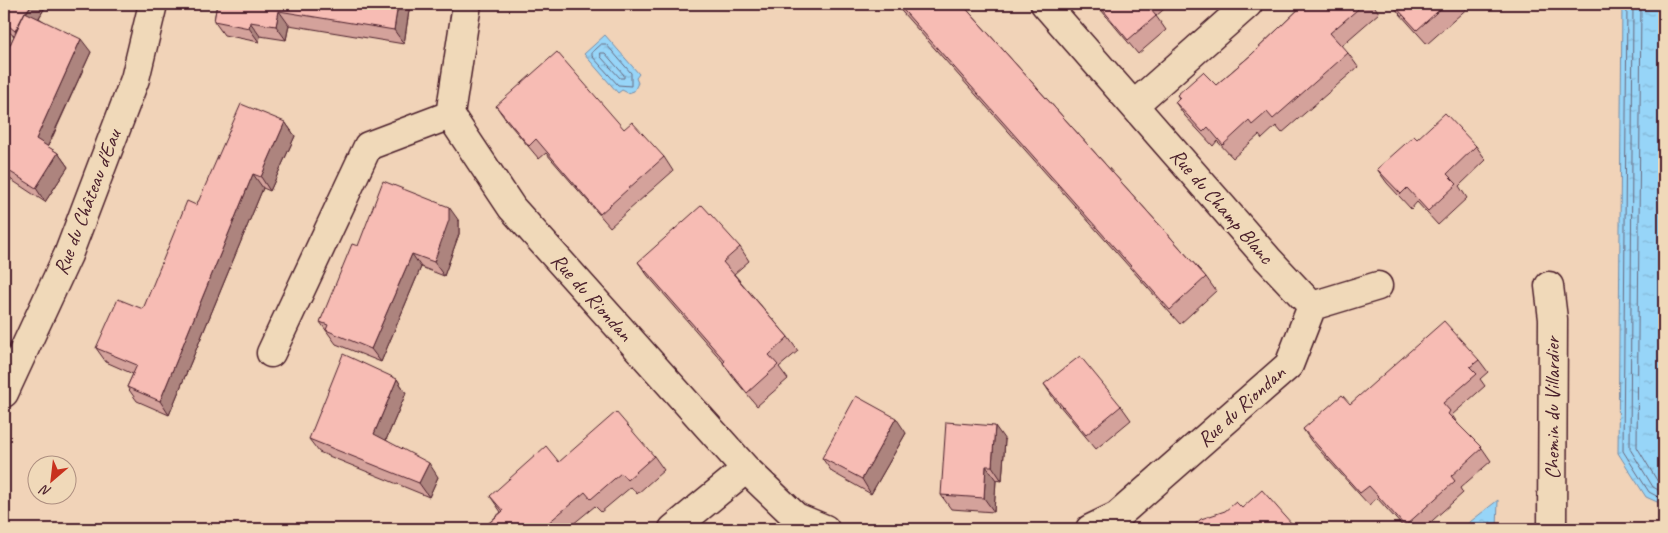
<svg xmlns="http://www.w3.org/2000/svg" width="1668" height="533" viewBox="0 0 1668 533" font-family="Caveat,sans-serif">
<defs>
<pattern id="water-ripples" width="26" height="14" patternUnits="userSpaceOnUse" patternTransform="scale(1.25)"><rect width="26" height="14" fill="#97d5f8"/><path d="M2 4q2-2 4 0t4 0M15 11q2-2 4 0t4 0" fill="none" stroke="#84b6d5"/></pattern>
</defs>
<rect width="100%" height="100%" fill="#f1d3b8"/>
<filter id="ink" filterUnits="userSpaceOnUse"><feTurbulence type="fractalNoise" baseFrequency=".02" numOctaves="2"/><feDisplacementMap in="SourceGraphic" scale="10" xChannelSelector="R" yChannelSelector="G"/><feConvolveMatrix kernelMatrix="1 2 1 2 8 2 1 2 1" color-interpolation-filters="sRGB"/></filter>
<g filter="url(#ink)">
<!-- water -->
<path fill="url(#water-ripples)" stroke="#788ca6" d="M1622,4H1664V505L1646,497L1618,453Z
M605,35L639,74L636,78L638,83L634,91L628,93L622,90L618,93L584,54Z
M1498,500L1497,529H1461Z"/>
<g fill="none" stroke-linecap="round" stroke-linejoin="round">
<!-- shore -->
<path stroke="#69687d" stroke-width="1" d="M1627,4L1623,451L1649,492L1664,500
M1633,4L1630,449L1653,487L1664,493
M1641,4L1637,447L1658,482L1664,485
M602,44H606L631,73V86L618,85L592,56V53Z
M601,53H605L624,75V78H620L601,57Z"/>
<defs>
<path id="street" d="M1045,4L1268,259L1312,306
M1134,105L1248,4
M450,115L512,208L746,469L796,517L825,529
M1549,286L1553,319L1552,529
M271,353L368,146L450,115L467,4
M4,393L68,255L135,79L153,4
M673,529L746,469
M1090,529L1117,516L1289,365L1312,306L1378,286"/>
</defs>
<!-- street casing -->
<use href="#street" stroke="#4a1f2b" stroke-width="31"/>
<!-- street -->
<use href="#street" stroke="#f0d9b9" stroke-width="28"/>
</g>
<!-- wall -->
<path fill="#d4a29b" stroke="#4a1f2b" d="M4,4H47L39,18L91,52L48,147L58,153L68,167L45,202L4,175V58L14,36L4,28Z
M217,4H410L404,44L289,25L286,40L260,36L259,42L224,35L214,21Z
M895,4H962L1206,277L1216,291L1180,324Z
M1096,4H1170L1156,16L1166,30L1138,54Z
M1304,4H1373L1379,13L1341,46L1348,53L1358,67L1282,133L1276,126L1262,139L1259,135L1233,158L1217,141L1213,146L1185,116L1175,102L1179,98L1177,95L1216,85L1251,55Z
M1391,4H1470L1471,5L1427,44Z
M496,106L624,129L664,157L673,171L610,227L546,153L539,159L506,120Z
M285,122L295,136L270,191L263,188L169,415L137,401L127,387L133,374L106,362L96,348L143,309L196,205L199,200Z
M1417,139L1476,146L1486,160L1459,186L1467,198L1438,225L1417,202L1411,209L1387,183L1377,169Z
M459,221V234L444,276L421,267L381,362L336,344L320,322L358,246Z
M740,247L749,261L734,274L788,337L798,351L779,367L788,379L757,406L732,376L723,363V362L648,276L638,262Z
M1479,360L1488,372L1480,379L1485,386L1452,415L1458,424L1482,448L1491,461L1460,488L1463,493L1423,529H1405L1377,498L1369,505L1311,441L1303,429L1350,404Z
M397,379L406,393L386,440L438,477L429,497L319,452L309,439Z
M1044,384L1121,406L1131,420L1096,449L1054,399Z
M906,433L871,494L832,472L822,458Z
M1005,440L1002,481L996,480L994,512L951,509L941,495Z
M654,456L664,470L637,494L631,487L601,512L595,506L567,529H482L501,512L490,496L559,462Z
M1242,508L1292,524L1296,529H1190Z"/>
<!-- shaded-wall -->
<path fill="#ad847e" stroke="#4a1f2b" d="M32,4H47L24,43L15,31Z
M398,4H410L404,44L394,30Z
M279,11L289,25L286,40L276,26Z
M250,22L260,36L259,42L249,28Z
M81,39L91,52L45,152L36,139Z
M285,122L295,136L270,191L261,177Z
M58,153L68,167L45,202L36,188Z
M253,174L263,188L169,415L160,401Z
M449,207L459,221V234L444,276L434,262Z
M412,254L421,267L381,362L371,349Z
M4,301L7,306L4,312Z
M397,379L406,393L383,447L374,434Z
M896,418L906,433L871,494L862,479Z
M995,426L1005,440L1002,481L992,466Z
M429,463L438,477L429,497L419,483Z
M986,466L996,480L994,512L984,498Z"/>
<!-- building -->
<path fill="#f7bcb4" stroke="#4a1f2b" d="M4,4H32L26,12H25L15,31L4,22Z
M217,4H398L394,30L279,11L276,26L250,22L249,28L214,21Z
M898,4H962L1206,277L1170,310Z
M1098,4H1146L1156,16L1128,40Z
M1304,4H1364L1330,33L1348,53L1273,119L1267,112L1252,125L1249,121L1223,145L1208,127L1203,132L1175,102L1180,98L1177,95L1203,72L1216,85L1251,55Z
M1393,4H1446L1417,30Z
M25,12L81,39L36,139L58,153L36,188L4,168V58Z
M557,52L624,129L632,122L664,157L600,214L536,139L529,146L496,106Z
M241,104L285,122L261,177L253,174L160,401L127,387L137,365L96,348L118,299L143,309L187,201L196,205L199,200Z
M1445,113L1476,146L1447,174L1457,184L1428,211L1407,188L1401,194L1377,169L1414,136L1417,139Z
M383,181L449,207V220L434,262L412,254L371,349L326,330L328,325L320,322L352,244L358,246Z
M702,205L740,247L723,262L788,337L769,355L778,365L747,393L723,363L725,361L638,262Z
M1444,321L1479,360L1470,367L1477,374L1443,403L1450,411L1448,414L1482,448L1451,476L1455,481L1405,526L1369,486L1360,493L1303,429L1342,395L1350,404Z
M343,354L397,379L374,434L429,463L419,483L309,439Z
M1080,356L1121,406L1086,435L1044,384Z
M856,396L896,418L862,479L822,458Z
M616,412L654,456L627,480L621,473L591,499L585,492L541,529H482L503,511L490,496L546,446L559,462Z
M946,422L995,426L992,466H986L984,498L941,495Z
M1262,490L1292,524L1286,529H1190L1201,519L1225,511L1236,502L1242,508Z"/>
</g>
<g text-anchor="middle" dominant-baseline="central" stroke-width="4.5" stroke-linejoin="round" paint-order="stroke">
<!-- street labels -->
<g font-size="21" fill="#4a1f2b" stroke="#f0d9b9">
<text transform="translate(87 202) rotate(-69)">Rue du Château d'Eau</text>
<text transform="translate(1222 206) rotate(49)">Rue du Champ Blanc</text>
<text transform="translate(592 297) rotate(48)">Rue du Riondan</text>
<text transform="translate(1241 406) rotate(-42)">Rue du Riondan</text>
<text transform="translate(1552 408) rotate(-90)">Chemin du Villardier</text>
</g>
</g>
<!-- margin -->
<rect width="1668" height="533" fill="none" stroke="#f0d9b9" stroke-width="20"/>
<rect x="10" y="10" width="1648" height="513" fill="none" stroke="#4a1f2b" stroke-width="2" filter="url(#ink)"/>
<!-- north arrow -->
<g transform="translate(52 480) rotate(208)"><circle r="24" fill="#f0d9b9" stroke="#ae8f80"/>
<path d="M0-4L9 19L0 12L-9 19Z" fill="#c8321e"/>
<text y="-8" font-size="14" font-weight="bold" text-anchor="middle" fill="#4a1f2b">N</text>
</g>
</svg>
